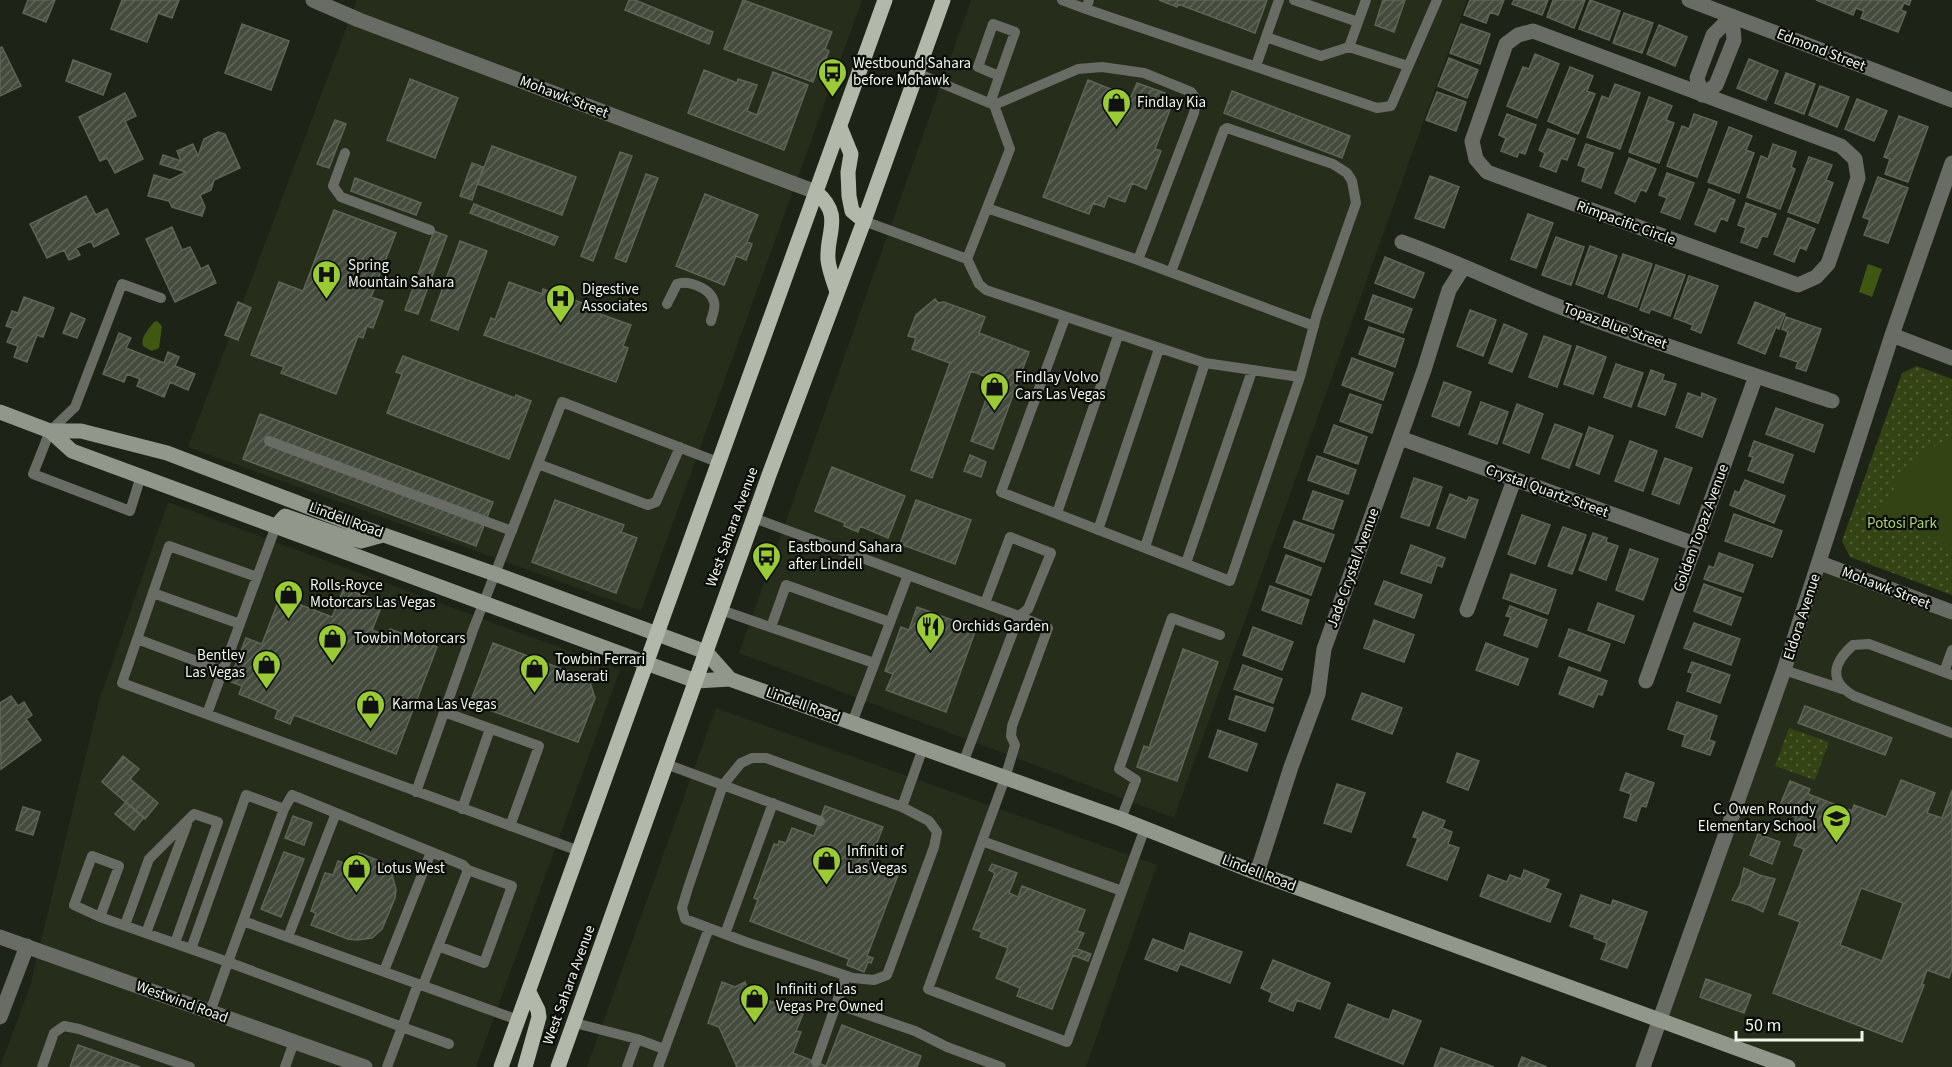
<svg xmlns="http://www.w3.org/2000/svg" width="1952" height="1067" viewBox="0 0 1952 1067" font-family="'Source Sans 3',sans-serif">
<defs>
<pattern id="grass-dots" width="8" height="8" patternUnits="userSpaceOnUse" patternTransform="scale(1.5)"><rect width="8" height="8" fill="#334314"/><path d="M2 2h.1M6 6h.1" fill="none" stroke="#515f36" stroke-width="1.8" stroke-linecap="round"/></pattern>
<pattern id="building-hatch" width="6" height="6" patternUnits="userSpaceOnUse" patternTransform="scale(1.5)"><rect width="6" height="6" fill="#454b3d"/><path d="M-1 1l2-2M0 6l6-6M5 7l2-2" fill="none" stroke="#606659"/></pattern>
</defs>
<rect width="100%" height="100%" fill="#1e2317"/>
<!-- built -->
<path fill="#262d1b" d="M357,0H862L641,611L188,447Z
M971,0H1467L1174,818L739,653Z
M168,502L620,670L476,1067H0L30,986L99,701Z
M1820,563L1952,612V1067H1788L1660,1020Z
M716,708L1157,865L1086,1067H587Z"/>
<!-- grass -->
<path fill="url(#grass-dots)" d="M1917,366L1952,379V595L1850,557L1842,541L1902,373Z
M1789,728L1829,742L1815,780L1775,766Z"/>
<!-- garden -->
<path fill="#334314" d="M1952,438V546L1877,517C1897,482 1913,454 1952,438Z"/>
<!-- water -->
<path fill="#405712" d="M1868,264L1882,269L1872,297L1859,292Z
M157,321L162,326L159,348L152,351L143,346C140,337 149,329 154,322Z"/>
<!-- building -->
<path fill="url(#building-hatch)" stroke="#5e6556" stroke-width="1.5" fill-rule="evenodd" d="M28,0H55L46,22L23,13Z
M122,0H179L172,18L158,13L147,42L111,29Z
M629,0H635L713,32L709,44L625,10Z
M743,0L832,32L825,49L829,51L823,66L819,65L813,82L724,49Z
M1159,0H1267L1255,33L1178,4L1177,7Z
M1383,0H1405L1394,32L1375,25Z
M1470,0H1504L1498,15L1490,12L1486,23L1464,15Z
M1514,0H1548L1542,15L1512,4Z
M1553,0H1585L1574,28L1547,17Z
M1590,0L1620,11L1609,40L1579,29Z
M1816,0H1911L1909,5L1904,3L1901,10L1906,12L1898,32L1861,18L1864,11L1856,8L1853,15Z
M1624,13L1653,23L1642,53L1613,43Z
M242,24L289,41L271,90L225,73Z
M1461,24L1490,34L1480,64L1450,53Z
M1659,25L1687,37L1675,66L1647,54Z
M2,47L21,86L0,96V48Z
M1535,54L1559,64L1537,118L1507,106L1523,67L1529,69Z
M1449,58L1478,70L1467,98L1438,86Z
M1749,59L1778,71L1766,100L1737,88Z
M73,60L111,74L103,95L66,81Z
M1570,67L1593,76L1587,91L1595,94L1578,134L1548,121Z
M704,70L737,83L738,79L757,85L747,111L757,115L773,72L808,85L784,150L688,113Z
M1786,73L1815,84L1804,114L1775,103Z
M410,79L458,98L435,158L387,140Z
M1088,80L1131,97L1137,83L1165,93L1161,103L1171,107L1155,149L1161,151L1146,189L1132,183L1125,202L1108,196L1104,207L1093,203L1089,214L1043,197Z
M1615,84L1640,93L1620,149L1587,137L1602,96L1609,99Z
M1820,86L1849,97L1837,127L1809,115Z
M1232,91L1350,136L1342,158L1224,113Z
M1437,92L1466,102L1456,131L1426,120Z
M125,93L136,116L125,121L143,159L115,173L107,158L100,161L79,117Z
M1649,97L1672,106L1666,120L1674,123L1659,163L1629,152Z
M1857,99L1887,111L1874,141L1845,129Z
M1507,114L1536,125L1525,154L1519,152L1517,157L1501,151L1506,138L1499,135Z
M1694,114L1717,122L1697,177L1667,166L1682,126L1689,129Z
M1899,116L1928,127L1908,182L1885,174L1890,159L1884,157Z
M335,120L346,124L329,168L317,164Z
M1729,127L1752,136L1746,150L1754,153L1739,193L1708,182Z
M1548,129L1575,139L1567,160L1561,158L1556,172L1540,166L1545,153L1539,150Z
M218,132L225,134L240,168L214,180L211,190L200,195L205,207L202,216L172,207L169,201L148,196L154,175L170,180L186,172L160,164L163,155L181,161L177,151L193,144L198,156L204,139Z
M1586,144L1613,153L1601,188L1582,181L1586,168L1578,165Z
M1773,144L1796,152L1791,167L1795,169L1780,209L1747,197L1761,156L1768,159Z
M492,146L576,177L562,215L478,184Z
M620,152L632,156L593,261L581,256Z
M1809,157L1832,165L1826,180L1833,183L1818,223L1788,212Z
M1629,158L1656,169L1646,192L1641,189L1635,202L1615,193Z
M472,163L483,167L472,200L460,196Z
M1667,173L1694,183L1680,219L1661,212L1667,198L1659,195Z
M646,174L658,178L626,262L615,258Z
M1430,176L1459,187L1444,228L1415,218Z
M1878,177L1908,188L1888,243L1864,235L1870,220L1863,217Z
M355,178L421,203L416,215L351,191Z
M1709,189L1735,200L1727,221L1721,218L1715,232L1695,224Z
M705,194L758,215L747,242L752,244L746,260L736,256L724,285L676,266Z
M86,196L96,215L107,209L119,234L94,247L91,241L76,248L80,255L69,260L64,250L47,258L30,224Z
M1746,203L1776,214L1767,237L1762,236L1757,248L1741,242L1746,228L1738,225Z
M474,204L558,237L554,245L470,213Z
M334,210L396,233L371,297L383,301L373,328L367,326L363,338L358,336L336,394L281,373L284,367L251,355L279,282L303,291Z
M1528,214L1553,223L1536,268L1511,259Z
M1788,218L1815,229L1806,250L1800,247L1794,262L1774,254Z
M172,227L182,250L190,247L201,269L208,265L216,283L175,302L146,239Z
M434,231L447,236L418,314L405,310Z
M1556,237L1584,247L1571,285L1542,275Z
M460,241L487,251L458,330L431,320Z
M1590,246L1617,256L1603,294L1576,284Z
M1623,254L1652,264L1637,307L1608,297Z
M1385,257L1424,273L1414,298L1375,283Z
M1656,265L1685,275L1670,316L1651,309L1649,313L1640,310Z
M1689,276L1718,286L1701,333L1691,329L1693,325L1674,318Z
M509,282L542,294L543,289L602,310L600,314L631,325L623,346L628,348L616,382L484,335L491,318L495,320Z
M1373,295L1412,309L1403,333L1365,319Z
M24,297L54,308L43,337L37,335L27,362L14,357L18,346L7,342L13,328L6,326L12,311L18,313Z
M935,299L938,303L944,302L985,317L979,333L1029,352L993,449L971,441L992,383L986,381L987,377L971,371L932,478L911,470L950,363L912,349L916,338L908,336L916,315Z
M238,302L251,308L238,340L225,335Z
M1755,302L1785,314L1779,329L1776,327L1765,354L1738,343Z
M1470,310L1496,320L1483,356L1457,346Z
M71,313L85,319L77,338L63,333Z
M1786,317L1821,329L1806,371L1796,368L1798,362L1780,356L1788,332L1782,329Z
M1504,324L1527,334L1512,372L1489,363Z
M1369,327L1404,339L1395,367L1359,354Z
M119,333L131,338L126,348L164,363L168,352L179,357L175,366L195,374L188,390L170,382L164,397L137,386L140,379L127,374L124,382L103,374Z
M1544,336L1571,346L1557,387L1529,377Z
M1577,346L1606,357L1593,394L1564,384Z
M403,356L515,398L516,395L531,401L509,459L387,413L402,374L396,372Z
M1352,358L1393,373L1383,400L1342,385Z
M1616,364L1643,373L1631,407L1604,397Z
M1651,370L1664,375L1662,380L1676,384L1665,415L1638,406Z
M1444,382L1471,392L1459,426L1432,416Z
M1688,393L1701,398L1702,393L1716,399L1702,437L1676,427Z
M1350,394L1381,405L1372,433L1340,421Z
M1481,402L1508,412L1497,444L1469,434Z
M1517,404L1543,414L1529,453L1503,443Z
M1776,408L1823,425L1814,452L1766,434Z
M260,414L493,502L476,546L243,459Z
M1555,424L1582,434L1569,468L1542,458Z
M1334,425L1367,437L1358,464L1324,452Z
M1589,427L1613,436L1599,474L1576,465Z
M1630,441L1657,451L1643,491L1615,481Z
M1754,441L1793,455L1783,483L1748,470L1753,457L1749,456Z
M970,455L986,462L981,477L964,471Z
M1317,456L1356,470L1348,494L1308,480Z
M1665,458L1692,468L1679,504L1652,494Z
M832,467L905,496L888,538L860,526L858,532L844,526L845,523L815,511Z
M1414,478L1442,487L1429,526L1401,517Z
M1745,480L1785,496L1774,523L1730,505L1735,491L1739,493Z
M1313,491L1343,501L1333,529L1303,519Z
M1450,494L1467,501L1469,497L1478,500L1465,538L1437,528Z
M555,500L624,525L621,532L637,538L616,593L532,562Z
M916,500L971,520L955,564L900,544Z
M1734,514L1782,531L1772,557L1725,541Z
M1522,515L1550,525L1535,564L1508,554Z
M1294,521L1334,535L1324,562L1284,547Z
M1563,527L1586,535L1572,574L1548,566Z
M1593,533L1607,538L1606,542L1618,546L1606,580L1579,570Z
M1411,545L1445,558L1442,567L1437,565L1431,583L1401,573Z
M1630,549L1658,559L1643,600L1616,590Z
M1719,553L1753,565L1743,592L1704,579L1709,566L1714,568Z
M1286,555L1321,568L1311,595L1276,582Z
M1511,574L1556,590L1548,614L1503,598Z
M1384,581L1422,595L1414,618L1375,604Z
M1704,584L1741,598L1731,625L1694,611Z
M1270,586L1309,600L1301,624L1262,610Z
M344,588L383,603L372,630L387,636L390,629L437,647L396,754L294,715L290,724L275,718L278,710L239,694L242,686L229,681L246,638L262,644L280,597L332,617Z
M1598,603L1634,616L1624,643L1588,630Z
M1510,606L1547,620L1537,647L1504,635L1511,617L1506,616Z
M917,607L976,629L946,712L886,690L893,674L885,671L901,627L909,630Z
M1374,620L1414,635L1404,662L1364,648Z
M1694,623L1740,639L1731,665L1684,648Z
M1253,627L1293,642L1282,670L1243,655Z
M1569,629L1610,644L1600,671L1559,656Z
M493,643L589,679L595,698L578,742L470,703Z
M1486,643L1528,659L1518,685L1476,670Z
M1183,649L1218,662L1177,781L1137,767L1144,746L1149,748Z
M1692,662L1730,675L1720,703L1687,691L1693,673L1688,672Z
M1243,665L1282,679L1273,703L1234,689Z
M1569,667L1607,681L1602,695L1598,694L1593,707L1559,694Z
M1362,693L1402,708L1392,734L1352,719Z
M11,696L18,706L24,702L32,715L26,719L41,740L1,769L0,703Z
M1236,696L1273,708L1265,731L1229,719Z
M1677,702L1717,716L1709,740L1715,742L1710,755L1682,746L1685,735L1668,729Z
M1805,706L1892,738L1885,755L1798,723Z
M1218,730L1257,744L1247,771L1209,757Z
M1457,753L1479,761L1468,790L1447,782Z
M123,756L139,769L130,779L158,803L145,819L102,782Z
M1626,773L1654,783L1646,807L1641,806L1636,821L1624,817L1631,794L1620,790Z
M1901,780L1935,793L1927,813L1942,818L1952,790V969L1949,978L1927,970L1922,984L1924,985L1902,1042L1773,993L1800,922L1779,914L1804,849L1794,845L1802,825L1794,822L1796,817L1778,810L1790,781L1810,789L1808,794L1852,811L1854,805L1886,817ZM1861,888L1903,903L1882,961L1840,945Z
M1337,784L1365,793L1351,832L1324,823Z
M126,802L144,817L134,830L115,814Z
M825,806L883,827L869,863L898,875L867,956L873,958L871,963L868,962L864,972L847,965L849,959L750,921L758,900L754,898L774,844L778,845L779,841L786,843L792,828L814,836Z
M23,807L40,812L33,835L16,830Z
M1423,812L1445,821L1442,828L1452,832L1448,844L1459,848L1447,880L1407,865L1418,838L1413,837Z
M293,816L312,823L304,845L285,838Z
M1758,834L1780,842L1772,864L1750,855Z
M284,852L304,859L281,917L261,909Z
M359,853L377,860L391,870L396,890L395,898L382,929L372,938L357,940L348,939L311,925L316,913L311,911L325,873L333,875L338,861L355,867Z
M992,864L1017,873L1009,893L1018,897L1022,886L1085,910L1077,931L1084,933L1077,949L1091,954L1088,961L1073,955L1052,1009L1017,996L1020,988L996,978L1008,948L980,937L982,932L973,929L995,873L989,870Z
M1744,868L1759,875L1775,879L1763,912L1749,905L1732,900L1740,885Z
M1524,870L1549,880L1545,888L1561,894L1550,922L1480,896L1488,875L1507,882L1510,875L1521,879Z
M1581,895L1611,906L1613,900L1647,912L1627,968L1601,959L1607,943L1594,938L1595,935L1570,926Z
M1190,933L1242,952L1230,983L1180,964L1177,971L1145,959L1153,939L1184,951Z
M1273,960L1330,983L1320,1009L1297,1000L1293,1011L1269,1001L1272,993L1261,988Z
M1706,979L1751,995L1744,1013L1700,997Z
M722,982L735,987L745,982L749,993L803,1014L796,1031L801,1032L793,1053L826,1066L842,1025L921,1056L917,1067H737L719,1027L708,1023Z
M1348,1004L1389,1020L1393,1010L1421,1021L1403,1064L1335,1037Z
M78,1045L140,1067H70Z
M1441,1048L1494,1067H1434Z
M1522,1057L1547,1067H1518Z"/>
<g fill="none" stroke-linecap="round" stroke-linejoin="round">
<!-- lane -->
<path stroke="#696c65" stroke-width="10" d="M1062,0L1086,9
M1089,0L1086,9L1377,108L1391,106L1437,0
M1294,0L1358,22
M1366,0L1349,47L1408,66
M1266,37L1279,0
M1256,66L1266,37L1321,56L1349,47
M917,73L994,105L1010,149L967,259
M990,103L1015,32L993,24L978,67L999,76
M994,105L1078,69L1102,67L1144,73L1191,92L1196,99L1194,113L1138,260L1314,326
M345,153L333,186L341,197L430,230
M987,208L1138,260
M864,221L967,259L979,284L986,290L1205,363L1300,377L1317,314L1356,203L1352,181L1347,173L1333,164L1227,128L1224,130L1171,272
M667,304L677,284C688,280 711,288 714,302C716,307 712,316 711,321
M1065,318L1001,492L1230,581L1300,377
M269,441L512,531
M538,464L648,505L656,502L680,447
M141,476L130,511L33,474L50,431L75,407L122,284L161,298
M1057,513L1118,336
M754,518L908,575L852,723
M276,526L257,577L169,546L122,683L579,851
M1098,530L1159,349
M1145,547L1205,363
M1186,563L1252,371
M908,575L1019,616L963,763
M153,593L240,624
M985,603L1010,537L1051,553L1028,609L1019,616
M721,610L874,663
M1019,616L1048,628L1012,726L1011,736L1015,745L1005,778L928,989L1067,1042L1145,828
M771,627L786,585L890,622
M137,639L223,671
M1784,670L1842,689
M1944,672L1952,650
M1952,675L1869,644L1853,645C1833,663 1828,681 1854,696L1952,733
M444,712L539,746L510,826
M207,714L257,577
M752,758H766L902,807L929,821L937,832L934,847L887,975L874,980L853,978L746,942L685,919L682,908L688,888L723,785L741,763Z
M666,764L820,821
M416,792L473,630L562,402L720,463
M902,807L923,748
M462,809L490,729
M1121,819L1136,780L1119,769L1172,618L1220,635
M982,841L1122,891
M100,917L119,866L92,856L74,905L100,917L228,962L284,809L292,795L463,865L468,870L423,985
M243,921L418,984
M125,925L149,859L194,814L218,822L175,943
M146,933L187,824
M725,934L773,803
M288,937L336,813
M438,946L484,963L512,886L468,870
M191,949L246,795L284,809
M384,971L431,852
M836,1004L915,1031L947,1047L1001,1067
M210,1012L228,962L402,1027L387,1067
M575,1023L637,1039L664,1049
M449,1044L402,1027L418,984L518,1020
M816,1062L846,976
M42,1067L54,1033L64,1026L79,1029L190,1067
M285,1067L294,1042
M627,1067L637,1039
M658,1067L709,928"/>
<!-- street -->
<path stroke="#696c65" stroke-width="15" d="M313,0L359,20L816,192
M1689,0L1952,100
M1732,16L1734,40L1716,85L1702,95L1697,78L1713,35Z
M1533,31L1841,146L1855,159L1858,178L1828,264L1816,277L1798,285L1487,172L1476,159L1472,141L1506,44L1518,35Z
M1402,242C1458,262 1512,289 1568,310C1655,343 1744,372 1832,401
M1892,335L1952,358
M1400,438L1695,544
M1820,563L1952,612
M1467,610L1514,480
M1646,681L1756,376
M1257,873L1291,767L1318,694L1324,649L1424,370L1449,290L1463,268
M0,937L365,1067
M0,1017L27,946
M1643,1067L1784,670L1892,335L1952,163"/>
<!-- secondary -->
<path stroke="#92978c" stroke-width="15" d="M0,412L50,431L72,451L646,663L696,681L730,679L735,681L1121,819L1257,873L1788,1067
M50,431H81L167,453L361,527L495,574L706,652L730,679
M276,526L285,516L345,537L361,541L383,535"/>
<!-- primary -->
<path stroke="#b2b8aa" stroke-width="15" d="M840,127L851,154L848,172L849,196L852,211L864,221
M816,192C844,216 826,232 828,260C829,270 834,282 837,292
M501,1067L885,0
M525,1067L539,1017L538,1010L529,992
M558,1067L769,475L864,221L943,0"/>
</g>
<!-- icons -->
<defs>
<symbol id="bus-pin" viewBox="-11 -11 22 30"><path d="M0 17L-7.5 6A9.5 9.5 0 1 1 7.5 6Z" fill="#9acb34" stroke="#090c07"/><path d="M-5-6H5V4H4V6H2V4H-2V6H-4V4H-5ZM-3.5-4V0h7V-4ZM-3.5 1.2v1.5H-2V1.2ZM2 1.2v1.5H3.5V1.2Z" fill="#111"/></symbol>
<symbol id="shop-pin" viewBox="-11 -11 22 30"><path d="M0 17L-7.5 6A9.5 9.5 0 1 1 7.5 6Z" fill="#9acb34" stroke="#090c07"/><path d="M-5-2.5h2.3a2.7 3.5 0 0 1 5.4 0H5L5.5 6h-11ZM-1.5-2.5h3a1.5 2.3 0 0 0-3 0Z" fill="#111"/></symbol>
<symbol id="hospital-pin" viewBox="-11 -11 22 30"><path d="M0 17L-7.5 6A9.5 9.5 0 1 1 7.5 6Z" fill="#9acb34" stroke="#090c07"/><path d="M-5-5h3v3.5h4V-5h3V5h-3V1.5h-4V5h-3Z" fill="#111"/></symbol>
<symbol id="restaurant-pin" viewBox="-11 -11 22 30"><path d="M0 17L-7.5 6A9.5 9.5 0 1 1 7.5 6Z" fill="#9acb34" stroke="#090c07"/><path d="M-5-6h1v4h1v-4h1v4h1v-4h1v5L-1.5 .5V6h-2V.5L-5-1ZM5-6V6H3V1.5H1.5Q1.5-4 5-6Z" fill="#111"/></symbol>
<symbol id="school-pin" viewBox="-11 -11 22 30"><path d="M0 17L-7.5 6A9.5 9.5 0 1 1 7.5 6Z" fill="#9acb34" stroke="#090c07"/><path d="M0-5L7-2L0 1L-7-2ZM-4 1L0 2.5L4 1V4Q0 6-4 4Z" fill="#111"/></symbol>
</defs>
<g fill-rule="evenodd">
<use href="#bus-pin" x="816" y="56" width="33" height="45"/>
<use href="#shop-pin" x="1100" y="86" width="33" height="45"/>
<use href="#hospital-pin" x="310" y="258" width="33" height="45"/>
<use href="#hospital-pin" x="544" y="282" width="33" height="45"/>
<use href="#shop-pin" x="978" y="370" width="33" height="45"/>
<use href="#bus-pin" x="750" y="540" width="33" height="45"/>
<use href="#shop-pin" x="272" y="578" width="33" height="45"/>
<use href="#restaurant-pin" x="914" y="610" width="33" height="45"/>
<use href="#shop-pin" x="316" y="622" width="33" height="45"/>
<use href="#shop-pin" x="250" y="648" width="33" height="45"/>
<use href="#shop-pin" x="518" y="652" width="33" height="45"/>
<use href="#shop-pin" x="354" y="688" width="33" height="45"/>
<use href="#school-pin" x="1820" y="802" width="33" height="45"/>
<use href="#shop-pin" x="810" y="844" width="33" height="45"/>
<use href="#shop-pin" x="340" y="852" width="33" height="45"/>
<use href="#shop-pin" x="738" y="982" width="33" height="45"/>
</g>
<g text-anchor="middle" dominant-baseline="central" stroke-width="4.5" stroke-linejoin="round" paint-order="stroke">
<!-- street labels -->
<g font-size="15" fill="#f1f5ec" stroke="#090c07">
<text transform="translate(1821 50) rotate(21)">Edmond Street</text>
<text transform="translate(564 97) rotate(21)">Mohawk Street</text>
<text transform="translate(1626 223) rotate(20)">Rimpacific Circle</text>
<text transform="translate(1615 326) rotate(20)">Topaz Blue Street</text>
<text transform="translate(1547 491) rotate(20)">Crystal Quartz Street</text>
<text transform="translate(346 520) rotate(20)">Lindell Road</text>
<text transform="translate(732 527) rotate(-70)">West Sahara Avenue</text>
<text transform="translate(1701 528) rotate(-70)">Golden Topaz Avenue</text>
<text transform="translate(1353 568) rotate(-70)">Jade Crystal Avenue</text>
<text transform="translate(1886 588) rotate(21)">Mohawk Street</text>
<text transform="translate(1802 617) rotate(-72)">Eldora Avenue</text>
<text transform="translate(803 705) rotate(20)">Lindell Road</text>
<text transform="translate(1259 873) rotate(21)">Lindell Road</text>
<text transform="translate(569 985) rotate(-70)">West Sahara Avenue</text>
<text transform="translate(182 1002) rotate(20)">Westwind Road</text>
</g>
<!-- poi labels -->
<g font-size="15" fill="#f1f5ec" stroke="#090c07" text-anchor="start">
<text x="853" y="63">Westbound Sahara<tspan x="853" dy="17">before Mohawk</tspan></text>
<text x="1137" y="102">Findlay Kia</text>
<text x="348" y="265">Spring<tspan x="348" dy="17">Mountain Sahara</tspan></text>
<text x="582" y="289">Digestive<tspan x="582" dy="17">Associates</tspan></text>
<text x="1015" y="377">Findlay Volvo<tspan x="1015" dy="17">Cars Las Vegas</tspan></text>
<text x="788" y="547">Eastbound Sahara<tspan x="788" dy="17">after Lindell</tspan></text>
<text x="310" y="585">Rolls-Royce<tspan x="310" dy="17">Motorcars Las Vegas</tspan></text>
<text x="952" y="626">Orchids Garden</text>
<text x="354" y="638">Towbin Motorcars</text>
<text x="245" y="655" text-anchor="end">Bentley<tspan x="245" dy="17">Las Vegas</tspan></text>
<text x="555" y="659">Towbin Ferrari<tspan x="555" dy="17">Maserati</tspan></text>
<text x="392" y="704">Karma Las Vegas</text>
<text x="1816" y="809" text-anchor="end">C. Owen Roundy<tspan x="1816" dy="17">Elementary School</tspan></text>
<text x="847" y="851">Infiniti of<tspan x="847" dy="17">Las Vegas</tspan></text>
<text x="377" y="868">Lotus West</text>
<text x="776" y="989">Infiniti of Las<tspan x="776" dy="17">Vegas Pre Owned</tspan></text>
</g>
<!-- park labels -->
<g font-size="15" fill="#acd073" stroke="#090c07">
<text x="1902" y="523">Potosi Park</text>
</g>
</g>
<!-- scale -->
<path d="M1736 1031v9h126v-9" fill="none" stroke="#f1f5ec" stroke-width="3"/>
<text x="1745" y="1031" font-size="18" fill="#f1f5ec" stroke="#090c07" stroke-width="4.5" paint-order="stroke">50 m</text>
</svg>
